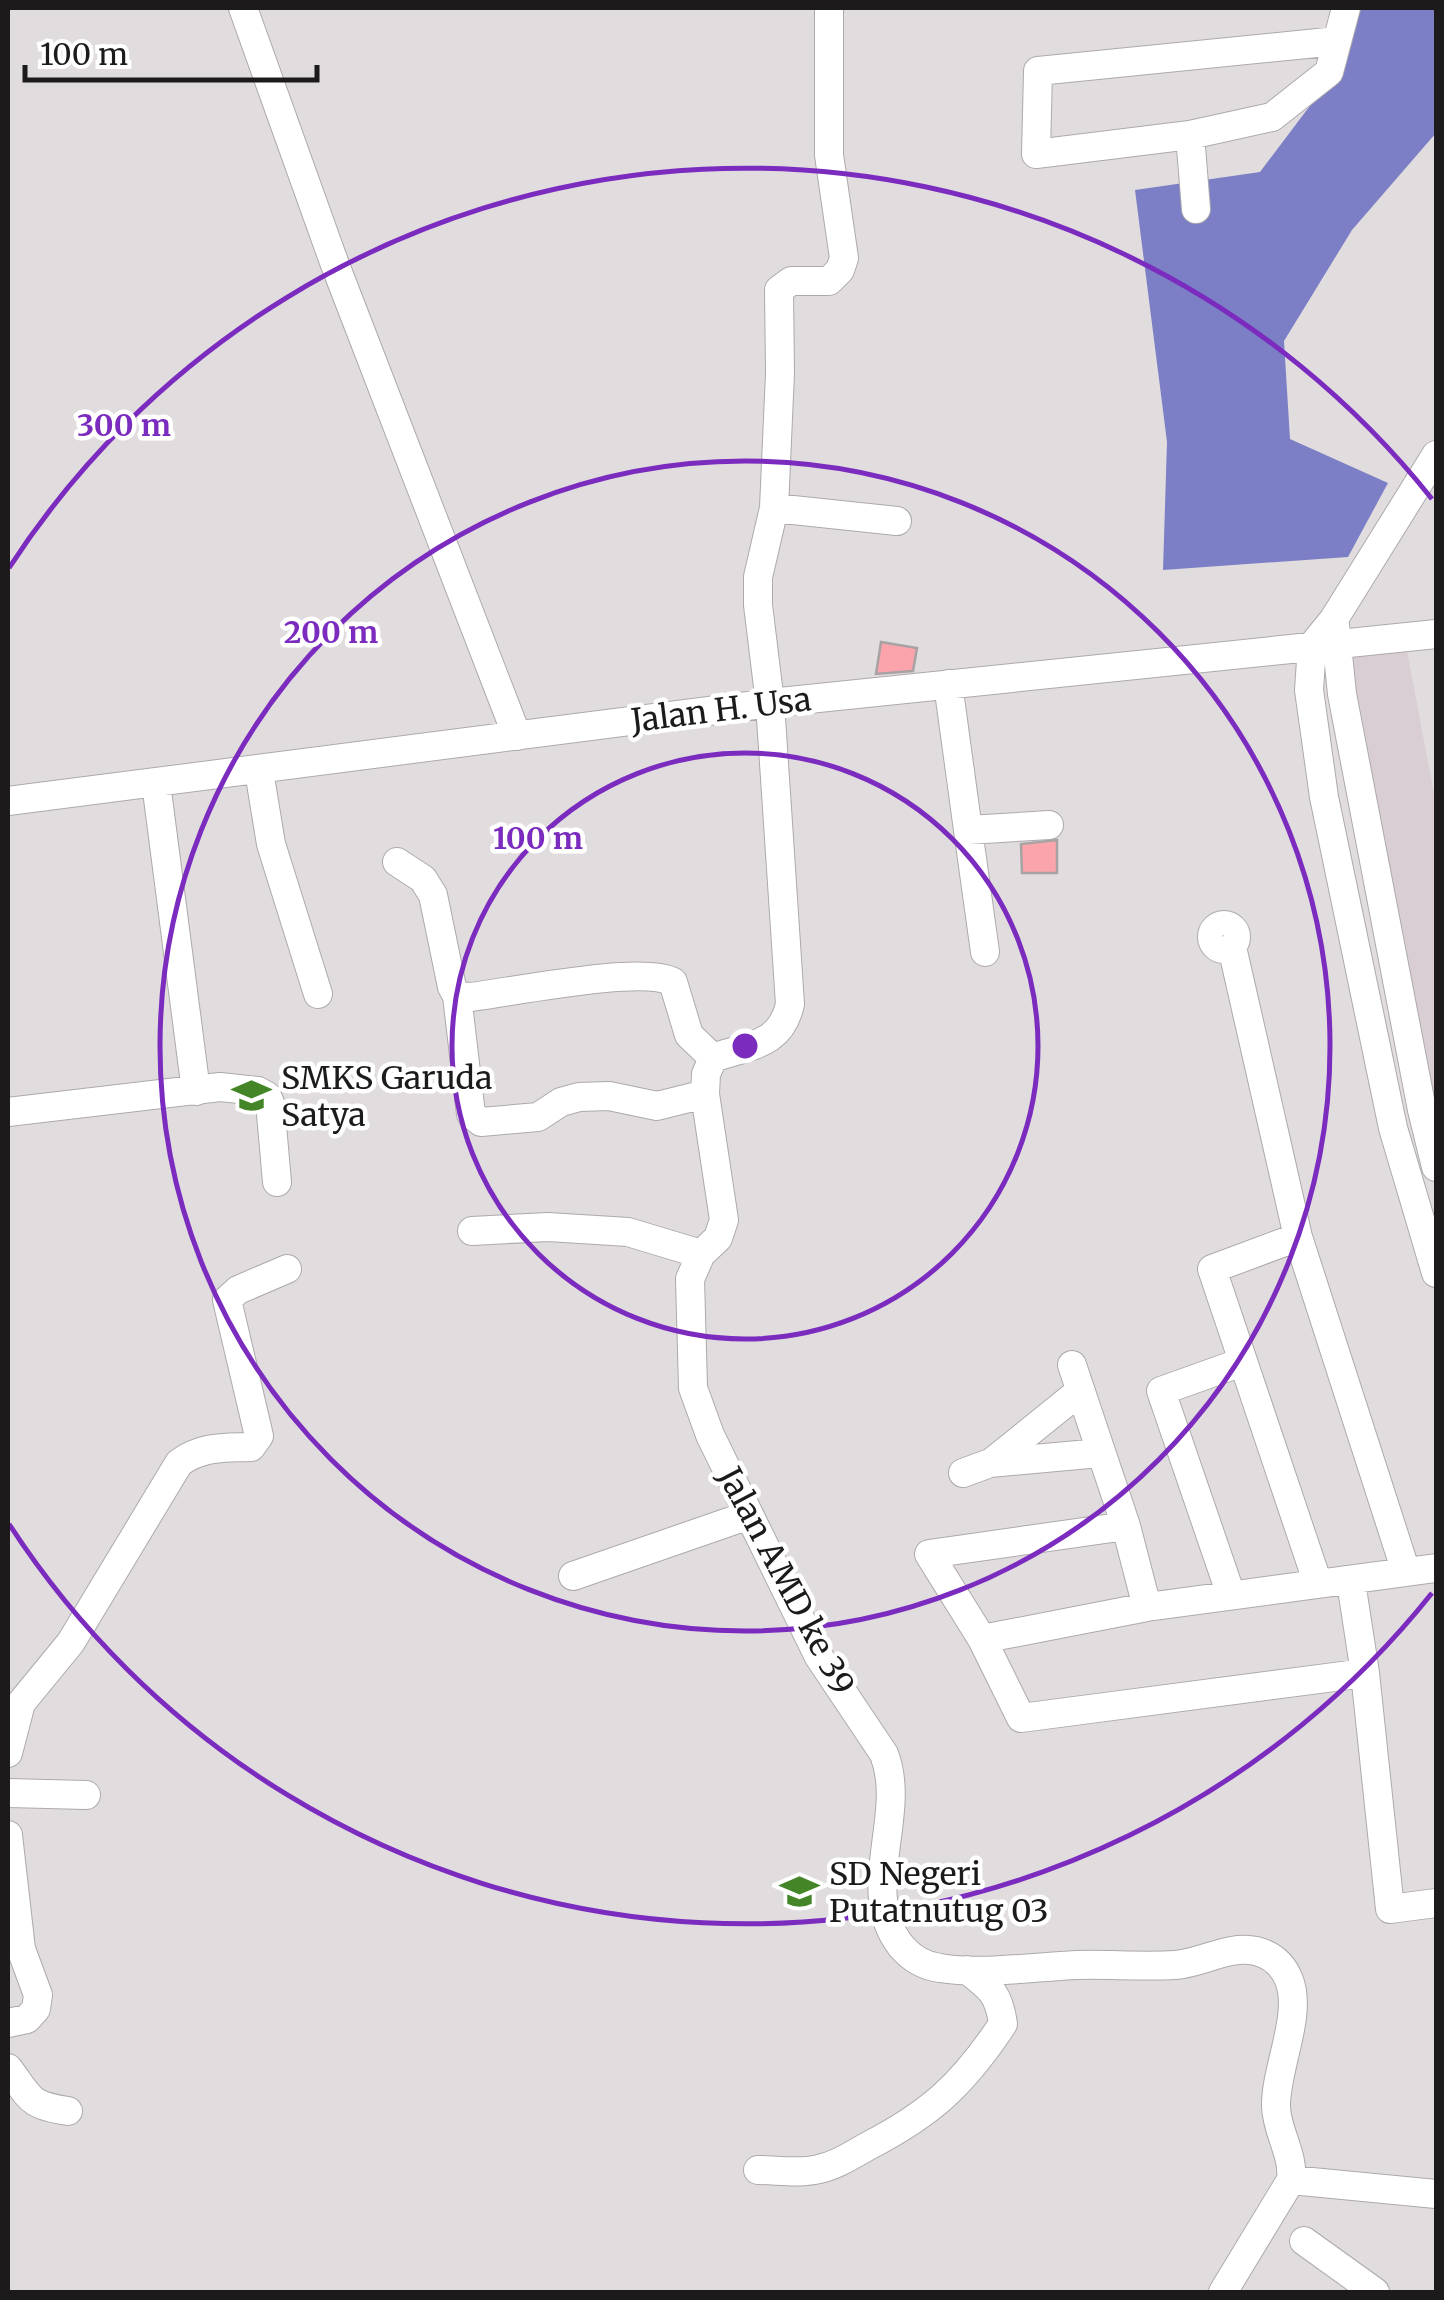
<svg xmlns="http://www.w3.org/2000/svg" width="1444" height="2300" viewBox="0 0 1444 2300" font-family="Merriweather,serif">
<rect width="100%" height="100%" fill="#e1dddf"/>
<!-- built -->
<path fill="#d9ced4" d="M1404,635L1436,804V1195L1375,895L1337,637Z"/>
<!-- water -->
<path fill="#7c7fc5" d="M1354,8H1436V133L1352,230L1284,341L1290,439L1388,483L1348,557L1163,570L1167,442L1135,190L1260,172L1343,62Z"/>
<!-- building -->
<path fill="#fba4ac" stroke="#a7a2a3" stroke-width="2.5" d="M881,642L917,648L913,671L876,674Z
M1057,840V873H1022L1021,844Z"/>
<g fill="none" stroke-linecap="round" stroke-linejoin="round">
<defs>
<path id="minor" d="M243,8L334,262L517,736
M829,8V155L844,258L840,270L829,281H791L779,290L780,373L774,508L758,577V605L770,703L790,1004C781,1046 749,1045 713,1058L706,1074L705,1094L724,1220L718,1238L701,1254L690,1279L693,1388L710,1435L819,1657L884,1754C908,1815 857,1890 901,1946C911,1958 925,1966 940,1968C983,1975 1032,1967 1076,1965C1109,1964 1142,1967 1175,1965C1203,1963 1228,1945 1256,1951C1273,1955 1283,1965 1289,1980C1303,2015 1275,2069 1276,2107C1277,2133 1294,2154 1291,2180L1223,2292
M1337,41L1038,71L1036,154L1190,135L1272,117L1329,72L1346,8
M1190,135L1196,209
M1436,455L1334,619L1312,646L1309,690L1324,797L1393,1128L1436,1273
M774,508L897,521
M1335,625L1342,694L1422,1110L1436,1167
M948,684L968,830L1049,825
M259,771L271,844L318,994
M156,783L196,1091
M8,801L770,703L1436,634
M968,830L985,952
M397,862L423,879L433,895L452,987L457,996L471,997C512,992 643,965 673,982L689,1035L713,1058
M1212 937a12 12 0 1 1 24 0a12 12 0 1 1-24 0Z
M1232,947L1298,1237L1406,1572
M457,996L471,1114L481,1122L538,1117L561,1102L579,1097L609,1096L657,1106L705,1094
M8,1112L220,1087L258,1091L267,1096L270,1103L277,1182
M472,1231L548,1227L628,1232L701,1254
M1298,1237L1212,1269L1318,1584
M1072,1365L1126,1526L1147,1607
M991,1463L1079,1392
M963,1473L990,1463L1100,1453
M1126,1526L929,1554L982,1639L1147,1607L1436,1568
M573,1576L749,1515
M1351,1582L1365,1673L1390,1909L1436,1903
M1231,1595L1161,1391L1242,1362
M982,1639L1021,1718L1365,1673
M8,1753L21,1703L71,1642L179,1463C202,1446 223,1448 251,1447L259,1436L227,1300L238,1290L287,1269
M8,1793L86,1795
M8,1835L21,1949L38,1995L36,2009L27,2019L8,2023
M8,2068C31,2099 28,2105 68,2111
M758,2170C777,2170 800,2174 819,2169C837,2165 852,2155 868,2146C932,2113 963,2084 1003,2024C999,1994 991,1988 967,1970
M1291,2180L1436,2194
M1304,2241L1375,2292"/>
</defs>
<!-- minor casing -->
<use href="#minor" stroke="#ada9ac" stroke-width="30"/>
<!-- minor -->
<use href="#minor" stroke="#fff" stroke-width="28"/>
</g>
<!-- distance rings -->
<g fill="none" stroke="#7b2cbf" stroke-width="5">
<circle cx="745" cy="1046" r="293"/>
<circle cx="745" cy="1046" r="585"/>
<path d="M1432 1593A878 878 0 0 1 9 1524M9 568A878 878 0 0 1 1432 499"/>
</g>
<!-- icons -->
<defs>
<symbol id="school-bare" viewBox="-9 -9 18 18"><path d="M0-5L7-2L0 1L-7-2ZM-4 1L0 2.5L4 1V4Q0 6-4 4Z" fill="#448627" stroke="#fff" stroke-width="2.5" paint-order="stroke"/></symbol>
</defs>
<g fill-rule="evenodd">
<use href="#school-bare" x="224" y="1068" width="55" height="55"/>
<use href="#school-bare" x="772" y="1864" width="55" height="55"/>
</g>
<g text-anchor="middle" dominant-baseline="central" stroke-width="9" stroke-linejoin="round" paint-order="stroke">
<!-- street labels -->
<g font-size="32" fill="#1c1a1b" stroke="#fff">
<text transform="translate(721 710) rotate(-7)">Jalan H. Usa</text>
<text transform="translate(786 1581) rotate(62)">Jalan AMD ke 39</text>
</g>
<!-- poi labels -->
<g font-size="32" fill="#1c1a1b" stroke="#fff" text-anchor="start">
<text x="281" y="1078">SMKS Garuda<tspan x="281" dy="37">Satya</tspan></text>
<text x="829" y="1874">SD Negeri<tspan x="829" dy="37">Putatnutug 03</tspan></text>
</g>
</g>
<circle cx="745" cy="1046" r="15" fill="#7b2cbf" stroke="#fff" stroke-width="5"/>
<g font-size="30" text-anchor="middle" font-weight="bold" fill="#7b2cbf" stroke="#fff" stroke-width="9" stroke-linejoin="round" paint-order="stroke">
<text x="124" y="436">300 m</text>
<text x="331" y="643">200 m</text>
<text x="538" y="849">100 m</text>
</g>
<!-- border -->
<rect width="1444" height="2300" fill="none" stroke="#1c1a1b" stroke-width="20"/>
<!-- scale -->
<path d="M25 65v15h292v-15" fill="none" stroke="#1c1a1b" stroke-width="5"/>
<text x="40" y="65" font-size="30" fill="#1c1a1b" stroke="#ffffff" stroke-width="8" paint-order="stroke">100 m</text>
</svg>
